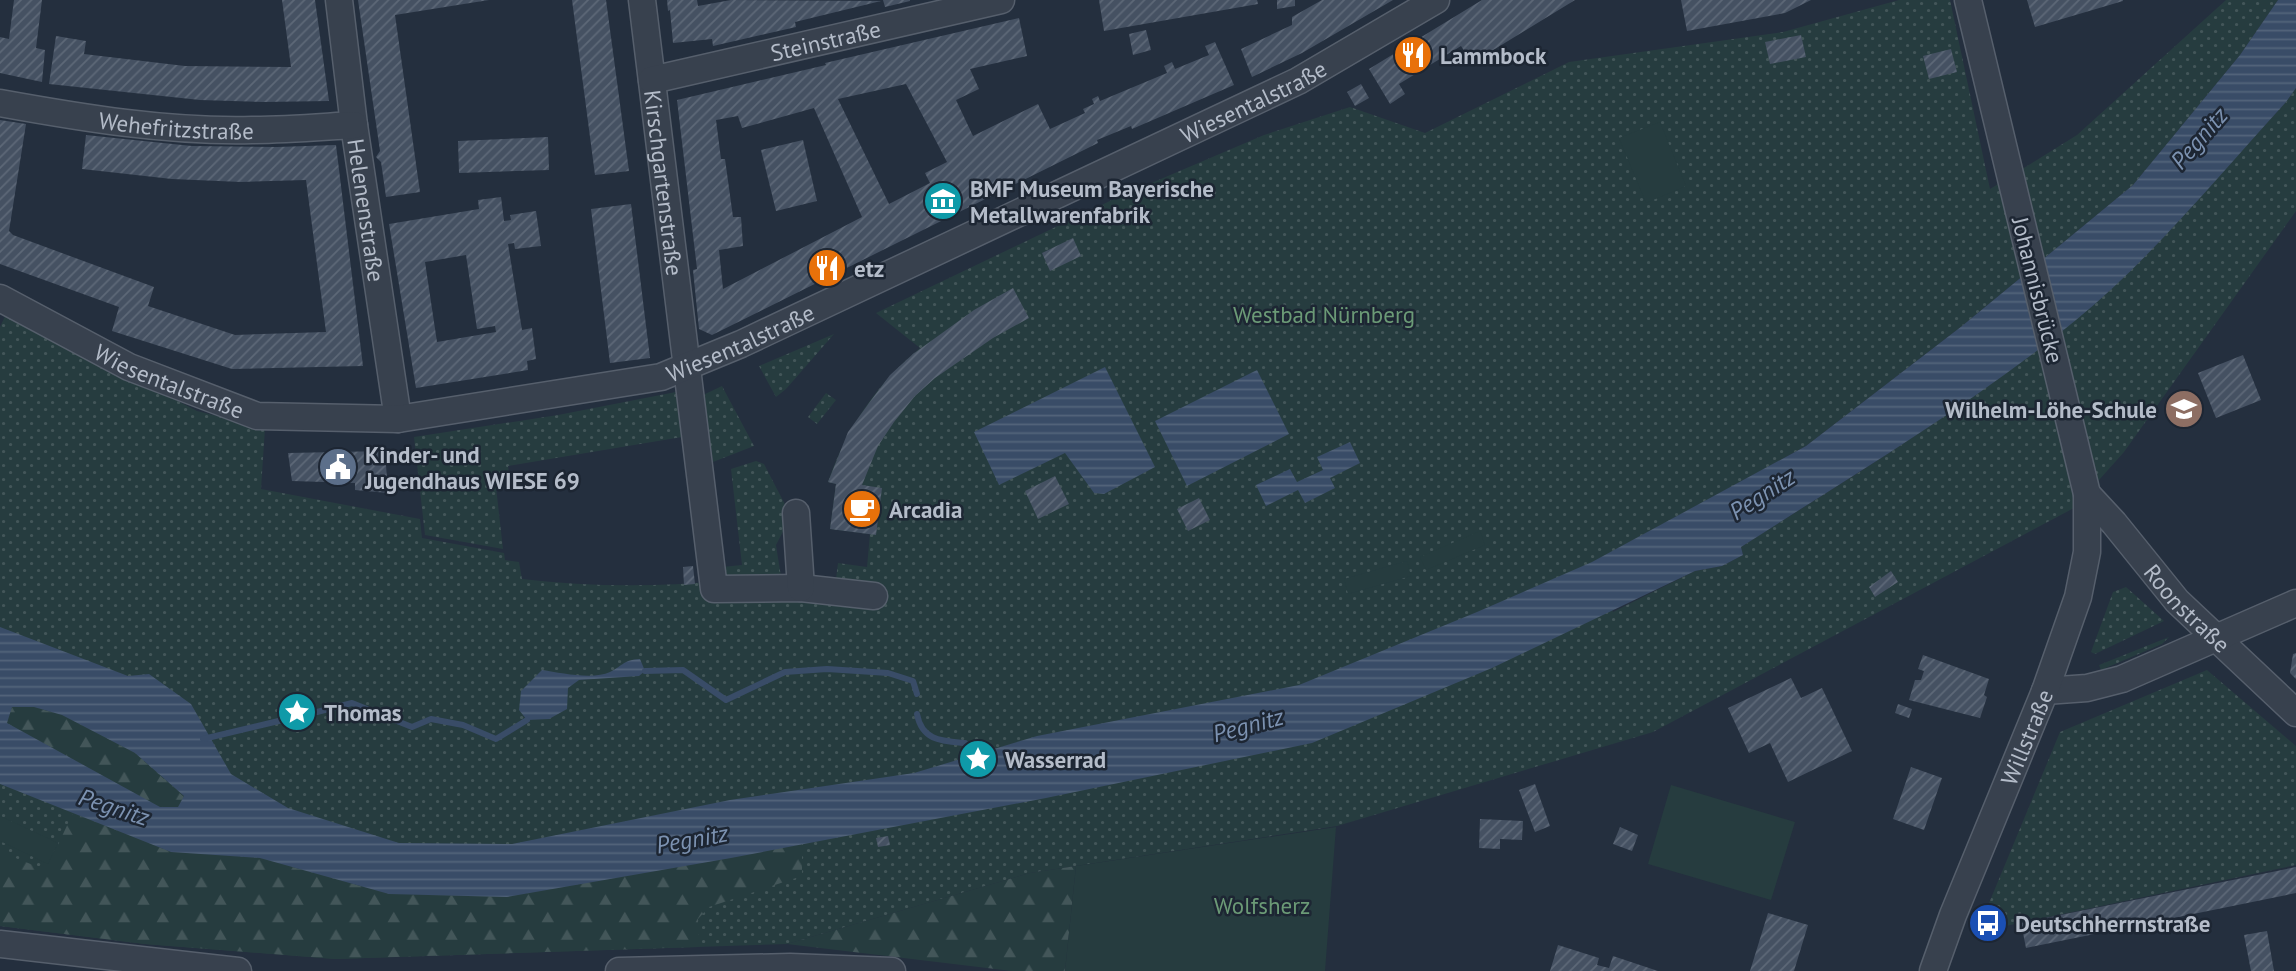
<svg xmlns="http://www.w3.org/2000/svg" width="2296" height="971" viewBox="0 0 2296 971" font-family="'PT Sans',sans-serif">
<defs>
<pattern id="grass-dots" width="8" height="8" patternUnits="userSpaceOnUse" patternTransform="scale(1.75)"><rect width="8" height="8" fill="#263c3f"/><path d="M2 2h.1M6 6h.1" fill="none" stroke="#435659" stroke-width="1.8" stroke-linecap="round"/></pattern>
<pattern id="forest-firs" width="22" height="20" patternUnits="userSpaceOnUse" patternTransform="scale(1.75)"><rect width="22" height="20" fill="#263c3f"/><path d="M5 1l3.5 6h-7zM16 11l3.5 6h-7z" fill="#435659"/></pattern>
<pattern id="water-rules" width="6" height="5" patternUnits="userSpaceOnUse" patternTransform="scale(1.75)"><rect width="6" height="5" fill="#394c67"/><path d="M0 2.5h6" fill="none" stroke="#53647b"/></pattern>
<pattern id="building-hatch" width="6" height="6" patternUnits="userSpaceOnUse" patternTransform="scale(1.75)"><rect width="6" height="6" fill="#455162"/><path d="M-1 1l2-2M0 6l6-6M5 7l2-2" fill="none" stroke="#5d6877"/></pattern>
</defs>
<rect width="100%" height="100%" fill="#242f3e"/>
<!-- grass -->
<path fill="url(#grass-dots)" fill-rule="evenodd" d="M1899,0H1950L1990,189L2077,135L2226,0H2278L2240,55L2133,185L1962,326L1806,446L1593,562L1613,612L1695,571L1722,566L1743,555L1741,547C1854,475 1971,405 2075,320C2151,259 2219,174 2286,102L2296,88V211L2124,452L2074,508L1653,732L1337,826L1030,873L787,944L335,959L145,944L0,926V327L7,312L197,411L265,428L261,489L420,519L422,538L504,553L505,560L519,562L522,579C589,587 656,587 723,581L722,567L742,565L731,469L756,461L764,464L791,516L776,545L781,577L836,579L838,563L867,567L870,534L830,529L836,484L828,482C846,429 877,383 920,348L876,313L1114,199L1264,135L1350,107L1425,133L1569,62L1783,32ZM1073,239L1050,270L1042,253Z
M834,334L786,389L776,397L759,366Z
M722,386L754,446L713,462L703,395Z
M681,391L688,436L508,466L511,485L496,487L503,549L425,535L414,437L558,415Z
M826,393L836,400L817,424L808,417Z
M2126,587L2164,621L2095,654L2091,652L2113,592Z
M2169,637L2162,644L2101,670L2099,665Z
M2207,670L2296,746V865L1977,932L2060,732Z"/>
<!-- forest -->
<path fill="url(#forest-firs)" d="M12,707H33L62,715L135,753L184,797L178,807L160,808L7,723Z
M73,813L171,852L260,858L389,894L507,897L802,844V876L709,907L698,919V947L335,959L145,944L0,926V852L46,870Z
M1076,866L1065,971H1012L787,944L1030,873Z"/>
<!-- garden -->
<path fill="#263c3f" d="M1660,122L1686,186L1646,203L1619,138Z
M1480,531L1485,545L1426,570L1420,557Z
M1407,561L1411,576L1348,594L1344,579Z
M1671,785L1795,822L1771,900L1648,864Z
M0,816L58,843L48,864L0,841Z
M1336,827L1325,971H1065L1076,866Z"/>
<!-- water -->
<path fill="url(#water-rules)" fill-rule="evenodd" d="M2278,0H2296V88L2286,102C2219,175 2152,258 2076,320C1973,404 1853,475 1741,547L1743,555L1722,566L1695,571L1492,668L1312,743L1046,798L731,858L507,897L389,894L260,858L171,852L0,784V627L128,676L149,674L191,704L231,774L288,808L399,843L512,844L730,800L914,773L1037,736L1299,685L1477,612L1592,562L1806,446L1962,326L2133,185L2240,55ZM12,707H34L62,715L135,753L184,796L178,807H160L7,723Z
M1105,367L1155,467L1104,494L1094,493L1065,453L999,485L974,432Z
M1257,370L1289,434L1187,486L1155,421Z
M1350,442L1360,463L1330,478L1335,488L1305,503L1298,490L1266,506L1256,485L1290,469L1297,482L1323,470L1317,457Z
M640,659L645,671L639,676L579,680L568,688L567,709L549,719L527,720L519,710L521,691L542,670C561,673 593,680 610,672C624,665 623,660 640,659Z"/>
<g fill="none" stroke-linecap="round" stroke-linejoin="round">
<!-- stream -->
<path stroke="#394c67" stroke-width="6" d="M645,671L683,670L726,700L785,672L827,669L888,673L913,681L917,694
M317,712L352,703L412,727L431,719L463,725L496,739L527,720
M917,714C922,741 942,741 965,743
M203,739L287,719"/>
</g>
<!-- building -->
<path fill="url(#building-hatch)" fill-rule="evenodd" d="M14,0H42L36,48L45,50L42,82L0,73V37L9,39Z
M282,0H315L329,101L264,102L200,100L49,84L56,36L86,41L84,54L185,66L291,67Z
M358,0H489L395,15L420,192L386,197L381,162L376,157L380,151Z
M572,0H606L629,171L595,175Z
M667,0H697L698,6L731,0L881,1L795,22L796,27L713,46L712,39L673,43L670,10L668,11Z
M883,0H910V1L885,7Z
M1099,0H1257L1258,4L1104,31Z
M1277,0H1295V6L1277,9Z
M1322,0H1393L1302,53L1252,77L1241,49L1292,25V17Z
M1482,0H1575L1472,63L1461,46L1399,84L1405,94L1390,104L1369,69Z
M1681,0H1811L1785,13L1687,31Z
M2027,0H2123V1L2035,27Z
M1019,18L1027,56L970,69L979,89L956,100L973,136L1038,104L1050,129L1085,113L1083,109L1094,104L1092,99L1098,96L1100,101L1167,73L1164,66L1172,62L1175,69L1209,55L1205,46L1215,42L1234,85L1132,129L1131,126L1097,140L1098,143L712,335L699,329L693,270L697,269L677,100L826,65L825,63ZM906,84L947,162L925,173L930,183L889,204L838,99ZM814,108L862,217L723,289L719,250L743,246L741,217H733L725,159H721L716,120L738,116L742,128Z
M1146,30L1151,50L1133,55L1129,34Z
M1801,35L1806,57L1770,64L1765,42Z
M1951,49L1957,72L1929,79L1923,56Z
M1361,84L1369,98L1355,106L1347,92Z
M0,120L26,124L9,231L13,235L154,287L148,306L235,335L326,332L306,180L241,182L172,179L82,169L86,135L192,146L277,147L336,145L363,366L232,369L112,331L119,307L0,264Z
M548,137L549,170L459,173L458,141Z
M803,140L817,201L776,211L761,150Z
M501,197L504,221L511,220L510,215L536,211L541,246L515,249L514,243L508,244L522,330L532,328L536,359L527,361L528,370L416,388L389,224L479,209L478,200ZM466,255L477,329L495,326L496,332L437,342L425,262Z
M631,204L650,358L610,363L591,209Z
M1073,238L1081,256L1050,271L1042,253Z
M1013,288L1029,318L993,338L935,378L915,396L894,422L878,446L862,485L882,488L876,535L830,529L836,484L828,482L848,432L869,403L890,375L913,354L974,310Z
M2243,355L2261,400L2216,418L2198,373Z
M385,451L388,493L355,490V483L292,481L288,453Z
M1055,476L1069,504L1038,519L1025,491Z
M1199,498L1210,520L1188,531L1177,509Z
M693,566L695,584L684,585L683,567Z
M1891,571L1898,582L1875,597L1869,587Z
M2296,653V679L2290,673L2293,654Z
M1923,655L1989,679L1984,695L1987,697L1980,718L1909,700L1915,680H1921L1924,671L1918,669Z
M1791,678L1801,698L1822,688L1852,751L1788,782L1770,743L1749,753L1728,708Z
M1898,704L1912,709L1909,718L1895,713Z
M1911,767L1942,778L1924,830L1893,819Z
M1535,784L1550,826L1535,832L1519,790Z
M1480,819L1523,821L1522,840L1500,839V849L1479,848Z
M1620,827L1638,835L1632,851L1613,844Z
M888,836L890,845L878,847L876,838Z
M2296,867V893L2026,948L2021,923Z
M1768,913L1808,925L1794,971H1750Z
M2267,931L2274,971H2251L2244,935Z
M1558,945L1599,958L1597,965L1609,968L1613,956L1658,971H1550Z"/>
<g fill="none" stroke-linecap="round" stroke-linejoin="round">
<defs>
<g id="minor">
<path id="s1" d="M339,0L354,125L398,419"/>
<path id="s2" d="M642,0L714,589L801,588L874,596"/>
<path id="s3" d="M652,80L1001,0"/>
<path id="s4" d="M0,103C83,118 168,132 252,130C286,130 320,127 354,125"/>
<path id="s5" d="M0,298L129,367L257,416L398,419L661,377L741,344L1298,81L1436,0"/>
<path id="s6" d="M2087,494L2114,523L2177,601L2296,713"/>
<path d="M796,513L801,588"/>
<path d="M2045,691L2087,688L2122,679L2296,603"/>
<path d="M0,944L238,971"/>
<path d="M619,971L790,967L892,971"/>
<path id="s7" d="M1933,971L1953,915L2045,691L2078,597L2087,552V494L1968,0"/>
</g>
</defs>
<!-- minor casing -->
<use href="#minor" stroke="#565f6c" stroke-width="29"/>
<!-- minor -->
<use href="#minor" stroke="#38414e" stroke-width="26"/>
</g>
<!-- icons -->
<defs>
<symbol id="restaurant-disc" viewBox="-11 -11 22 22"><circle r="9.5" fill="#e8710a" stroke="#1d2633"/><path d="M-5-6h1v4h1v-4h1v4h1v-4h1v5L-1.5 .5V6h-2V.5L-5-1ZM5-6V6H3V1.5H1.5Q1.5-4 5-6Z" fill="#fff"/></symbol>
<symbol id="museum-disc" viewBox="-11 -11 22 22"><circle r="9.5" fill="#0f9aa8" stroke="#1d2633"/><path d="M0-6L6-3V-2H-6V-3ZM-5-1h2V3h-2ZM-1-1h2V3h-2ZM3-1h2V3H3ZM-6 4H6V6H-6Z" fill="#fff"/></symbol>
<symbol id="school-disc" viewBox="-11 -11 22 22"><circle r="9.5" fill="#8d6e63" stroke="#1d2633"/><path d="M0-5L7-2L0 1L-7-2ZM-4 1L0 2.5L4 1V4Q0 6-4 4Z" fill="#fff"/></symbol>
<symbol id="civic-disc" viewBox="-11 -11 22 22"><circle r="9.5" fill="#5c6f8a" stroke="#1d2633"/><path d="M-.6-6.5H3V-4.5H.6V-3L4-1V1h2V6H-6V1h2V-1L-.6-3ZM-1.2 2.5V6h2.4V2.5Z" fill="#fff"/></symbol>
<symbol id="cafe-disc" viewBox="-11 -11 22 22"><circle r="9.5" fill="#e8710a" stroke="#1d2633"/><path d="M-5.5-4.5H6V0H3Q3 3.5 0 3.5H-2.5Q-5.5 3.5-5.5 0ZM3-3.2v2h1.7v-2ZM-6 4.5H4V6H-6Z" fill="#fff"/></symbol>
<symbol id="sight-disc" viewBox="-11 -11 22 22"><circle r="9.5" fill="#0f9aa8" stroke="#1d2633"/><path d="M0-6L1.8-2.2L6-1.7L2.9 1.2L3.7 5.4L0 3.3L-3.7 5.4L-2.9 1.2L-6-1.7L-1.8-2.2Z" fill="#fff"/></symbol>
<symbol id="bus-disc" viewBox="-11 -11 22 22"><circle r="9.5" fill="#1a4fb4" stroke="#1d2633"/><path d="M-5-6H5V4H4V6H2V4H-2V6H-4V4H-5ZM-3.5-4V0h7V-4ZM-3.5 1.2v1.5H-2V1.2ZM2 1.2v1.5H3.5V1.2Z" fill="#fff"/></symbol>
</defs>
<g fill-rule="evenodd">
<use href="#restaurant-disc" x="1391" y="33" width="44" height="44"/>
<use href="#museum-disc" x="921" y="179" width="44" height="44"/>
<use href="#restaurant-disc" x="805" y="246" width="44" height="44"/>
<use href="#school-disc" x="2162" y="387" width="44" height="44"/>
<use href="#civic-disc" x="316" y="445" width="44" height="44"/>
<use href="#cafe-disc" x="840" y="487" width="44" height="44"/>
<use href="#sight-disc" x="275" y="690" width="44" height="44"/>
<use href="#sight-disc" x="956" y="737" width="44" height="44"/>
<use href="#bus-disc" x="1966" y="901" width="44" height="44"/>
</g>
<g text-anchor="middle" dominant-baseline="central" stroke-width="5" stroke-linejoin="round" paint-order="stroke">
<!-- street labels -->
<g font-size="23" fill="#b4bcc9" stroke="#1d2633">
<text stroke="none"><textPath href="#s3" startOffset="178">Steinstraße</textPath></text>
<text stroke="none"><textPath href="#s5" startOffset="1344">Wiesentalstraße</textPath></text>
<text stroke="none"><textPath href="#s4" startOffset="178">Wehefritzstraße</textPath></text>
<text stroke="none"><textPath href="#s2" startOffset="184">Kirschgartenstraße</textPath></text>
<text stroke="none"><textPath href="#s1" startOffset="212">Helenenstraße</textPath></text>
<text transform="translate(2038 290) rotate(76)">Johannisbrücke</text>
<text stroke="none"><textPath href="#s5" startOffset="777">Wiesentalstraße</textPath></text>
<text stroke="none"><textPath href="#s5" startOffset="189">Wiesentalstraße</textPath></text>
<text stroke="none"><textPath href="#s6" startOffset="152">Roonstraße</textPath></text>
<text stroke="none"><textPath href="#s7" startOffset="252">Willstraße</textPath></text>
</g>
<!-- poi labels -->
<g font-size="23" font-weight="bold" fill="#b4bcc9" stroke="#1d2633" text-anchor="start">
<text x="1440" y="55">Lammbock</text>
<text x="970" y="188">BMF Museum Bayerische<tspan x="970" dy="26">Metallwarenfabrik</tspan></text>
<text x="854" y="268">etz</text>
<text x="2157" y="409" text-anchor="end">Wilhelm-Löhe-Schule</text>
<text x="365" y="454">Kinder- und<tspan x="365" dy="26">Jugendhaus WIESE 69</tspan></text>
<text x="889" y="509">Arcadia</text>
<text x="324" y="712">Thomas</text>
<text x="1005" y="759">Wasserrad</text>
<text x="2015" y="923">Deutschherrnstraße</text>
</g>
<!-- park labels -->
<g font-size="23" fill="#6b9a76" stroke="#1d2633">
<text x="1324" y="314">Westbad Nürnberg</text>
<text x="1262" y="905">Wolfsherz</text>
</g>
<!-- water labels -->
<g font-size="24" font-style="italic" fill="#7c92b1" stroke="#1d2633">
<text transform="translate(2199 138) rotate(-49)">Pegnitz</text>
<text transform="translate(1762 494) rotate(-33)">Pegnitz</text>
<text transform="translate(1248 725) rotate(-15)">Pegnitz</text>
<text transform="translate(114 807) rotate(18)">Pegnitz</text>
<text transform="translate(692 839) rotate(-10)">Pegnitz</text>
</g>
</g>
</svg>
